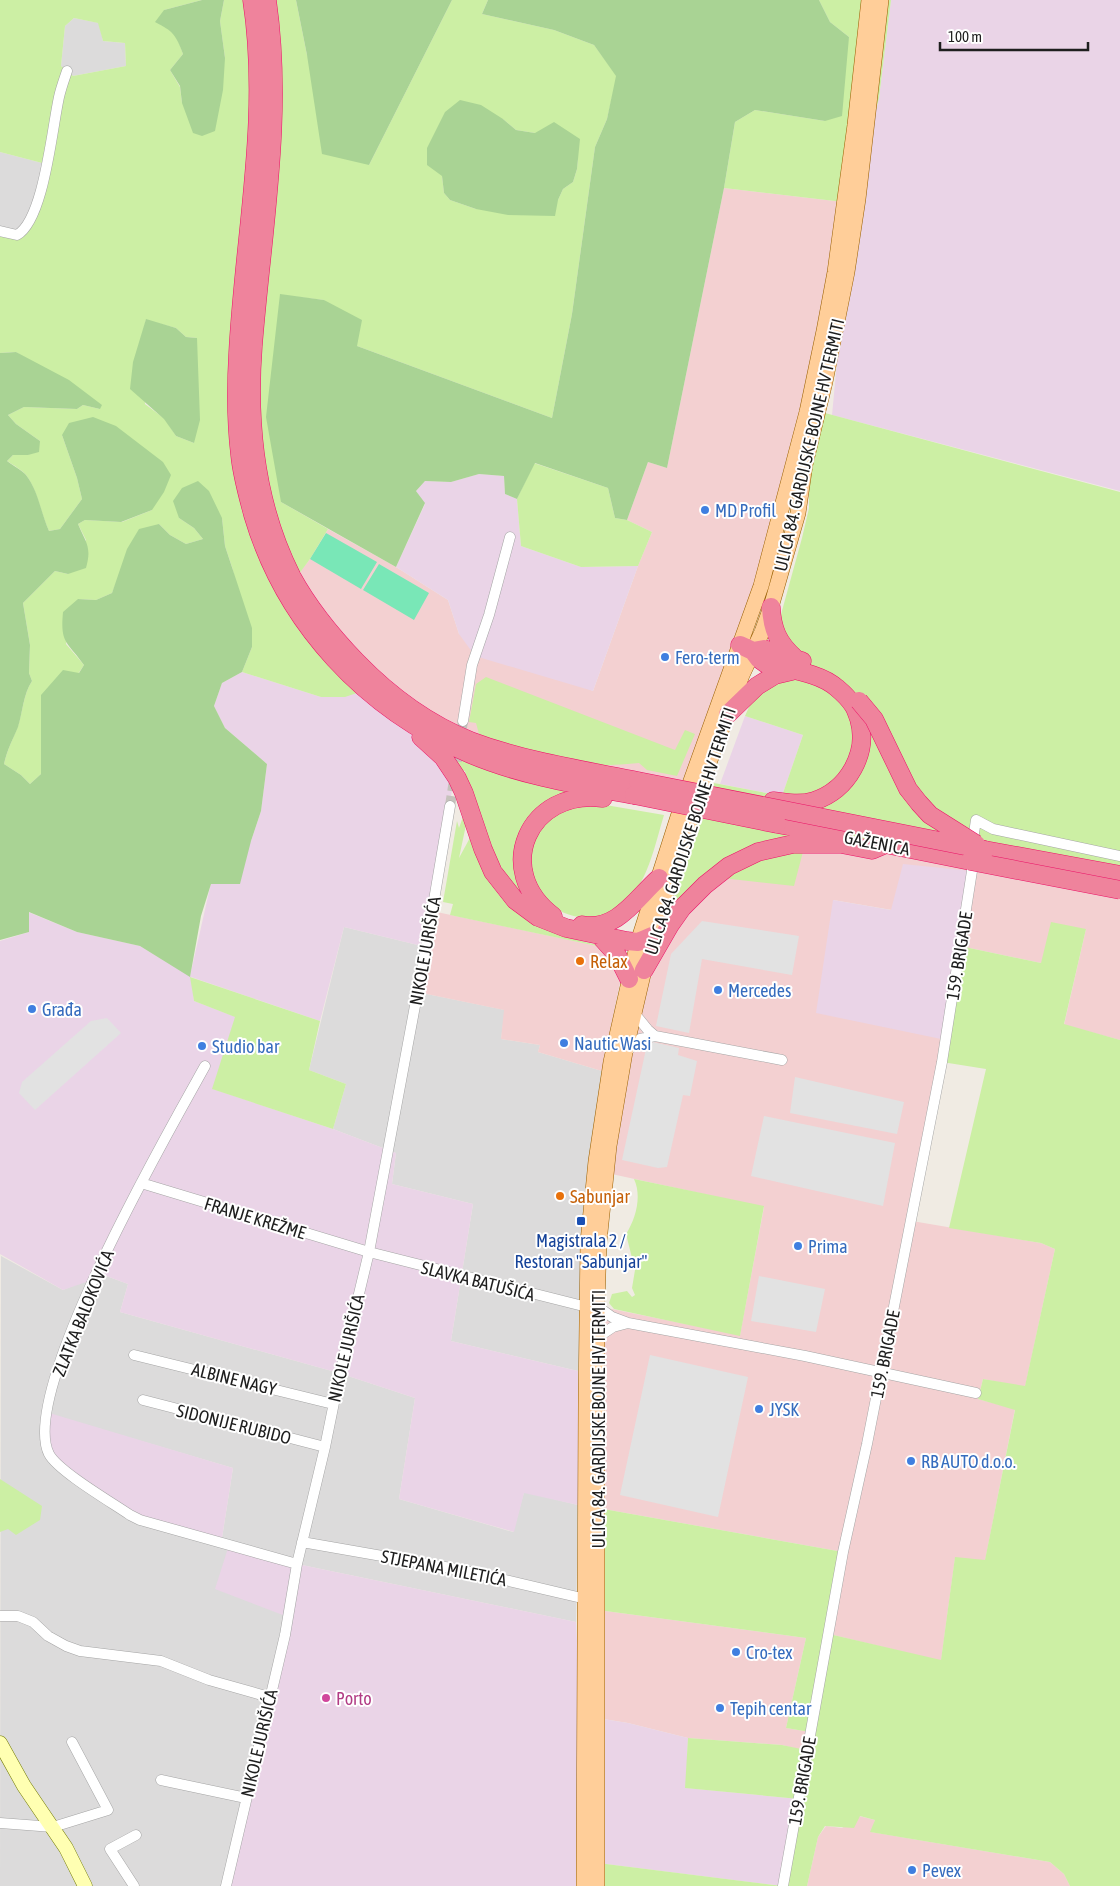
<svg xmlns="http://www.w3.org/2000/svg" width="1120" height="1886" viewBox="0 0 1120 1886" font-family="'Asap Condensed',sans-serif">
<rect width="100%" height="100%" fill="#f0ebe3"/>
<!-- residential -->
<path fill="#dcdbdb" d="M74,18L99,23L103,41L125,43L126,66L73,76L61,66L65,26Z
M0,152L46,164L23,231H0Z
M344,927L426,947L417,992L505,1010L501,1039L540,1045L538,1052L602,1071L578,1371L451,1341L473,1204L392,1184L396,1153L333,1129L346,1084L309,1070Z
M1,1256L63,1290L101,1274L128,1284L120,1312L339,1373L415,1398L399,1499L513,1532L524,1492L578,1505L576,1622L297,1564L222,1538L233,1468L46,1413L229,1545L288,1617L225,1886H0Z"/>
<!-- commercial -->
<path fill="#f3d0d1" d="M724,188L852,203L783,534L763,602L692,799L446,736L289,586L310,559L328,529L396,567L448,600L459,634L593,691L638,566L652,532L627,520L648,462L667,468Z
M811,830L1120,890V1040L1064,1025L1086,929L1041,963L960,946L892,910L833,900L946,1040L912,1221L1041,1243L1055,1249L1025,1387L983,1379L978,1399L1015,1409L985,1561L955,1558L941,1661L829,1634L843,1552L598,1508L597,1306L740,1335L764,1207L607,1173L657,921L695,894L705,885L805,844Z
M432,911L597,946L617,955L621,978L602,1071L538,1052L540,1045L501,1039L504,1010L417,992Z
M598,1610L806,1638L786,1728L810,1732L806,1751L782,1745L688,1738L628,1723L597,1718Z
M859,1816L875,1820L871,1832L1050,1862L1064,1874L1070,1886H807L818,1837L826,1826L842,1828Z"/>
<!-- industrial -->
<path fill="#ead4e7" d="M891,0H1120V491L832,415L852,203L879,98Z
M479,474L504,476L505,494L517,499L521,546L581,567L638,566L593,691L475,656L459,634L448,600L396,567L425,504L416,491L425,481L451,482Z
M242,672L321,697L372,688L460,742L426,947L344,927L320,1021L191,977L194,1001L236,1017L213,1089L333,1129L396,1153L392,1184L473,1204L451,1341L578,1371V1505L524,1493L514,1532L399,1499L415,1398L339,1373L120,1312L128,1284L101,1274L92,1280L63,1290L0,1254V941L29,932L28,912L77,932L140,946L190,976L211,883L251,841L261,811L267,764L225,728L214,706L222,683Z
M745,716L803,735L782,796L720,784Z
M903,864L972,871L946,1040L816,1013L833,900L891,910Z
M46,1412L233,1468L222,1538L297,1564L576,1622L585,1795L584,1886H225L288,1617L215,1589L229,1545L140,1520L48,1453Z
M597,1718L628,1723L688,1738L686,1788L799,1799L783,1886L598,1863Z"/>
<!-- grass -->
<path fill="#ccefa4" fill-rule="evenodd" d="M0,0H202L164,10L169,29L177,37L183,54L170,70L180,87L182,103L225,58L220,21L224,0H296L307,55L369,165L452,0H488L482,14L554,30L594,45L617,76L607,119L595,147L572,314L552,418L357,346L324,300L280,295L281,502L328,529L310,559L290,586L372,688L345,697H321L242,672L252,647L232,567L225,546L222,518H179L194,528L203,539L186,544L170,535L159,524L118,578L112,593L96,600L78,599L66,644L84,665L42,728L41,774L30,784L21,775L4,764C7,750 13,739 18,726C23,711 23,695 32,681L29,673L30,645L23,603L55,571L68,574L86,540L78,524L85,520L122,522L152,510L62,435L77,478L82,499L60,529L49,531C41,514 37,489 26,475C22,470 13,465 7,461L13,455H28L40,441L16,424L8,415L24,407L77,409L83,405L100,409L16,352L0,353V231H23L46,164L0,152ZM74,18L98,23L103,41L125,43L126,66L73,76L61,66L65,26ZM503,119L516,130L535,133L578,157L577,169L573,182L563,189L558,200L476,209L450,200L444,193L442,176ZM146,320L176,328L186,337L197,338L194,443L176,436L165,419L145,404L141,341Z
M819,0H891L879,98L852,203L724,188L735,122L755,110L825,121L849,37L830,22Z
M825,413L1120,492V890L970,861L805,844L794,886L713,877L695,894L657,921L698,780L782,796L803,735L745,716L782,633L780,618L802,538L809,508V476Z
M534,463L608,488L615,518L627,520L652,532L638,566L581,567L521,546L517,499Z
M486,677L675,750L685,730L695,734L677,776L647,770L639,763C625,764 608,766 593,765C554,761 515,747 479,734L476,723L469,722L476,684Z
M440,748L573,791L527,825L529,899L523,898L500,872L467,781L465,771L461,770Z
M588,802L664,815C657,838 650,871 636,890C625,904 607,917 589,919C585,919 581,918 578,917C540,911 517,867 539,833C542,829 545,821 549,818C559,811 577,806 588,802Z
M465,811L466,825L459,858L472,834C477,846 480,858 485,870C506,921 549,932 597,945V946L450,915L453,904L443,902L457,821L459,828Z
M1051,922L1086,929L1064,1024L1120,1040V1886H1070L1064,1874L1050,1862L870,1832L875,1820L860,1816L854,1828L825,1826L818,1837L807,1886H783L799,1799L685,1788L688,1738L782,1745L806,1750L810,1732L786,1728L806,1638L598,1610V1508L843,1552L829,1634L941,1660L955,1557L985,1560L1015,1410L978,1399L983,1379L1025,1386L1055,1249L1041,1243L949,1228L986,1069L942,1062L960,946L1041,963Z
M190,977L320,1021L309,1070L346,1084L333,1129L212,1089L235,1017L194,1001Z
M634,1179L764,1206L740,1336L614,1309L609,1303L612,1294L627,1291L632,1297L635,1295L632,1288L635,1270L626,1234C636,1218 642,1196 634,1179Z
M0,1479L42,1506L40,1520L16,1535L8,1529L0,1532Z
M598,1863L782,1886H597Z"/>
<!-- forest -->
<path fill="#a9d394" d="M202,0H224L220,21L225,58L223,90L215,131L202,136L193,133L182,103L180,86L170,70L183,54C176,35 173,31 155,22L164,10Z
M296,0H452L369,165L322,154L307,55Z
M488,0H819L830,22L849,37L842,116L825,121L755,110L735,122L724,188L667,468L648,462L627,520L615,518L608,488L535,463L517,499L505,494L504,476L479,474L451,482L425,481L416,491L425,503L396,567L281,502L266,417L280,294L324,300L362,320L357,346L552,418L572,314L595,147L607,119L616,76L594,45L554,30L482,14Z
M460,100L481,105L503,119L516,130L535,133L554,122L580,139L577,169L573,182L563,189L558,200L555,216L508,215L476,209L450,200L444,193L442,176L427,165V148L445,112Z
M146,319L176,328L186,337L197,338L200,420L194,443L176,436L164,419L130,389L133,362Z
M16,352L69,380L102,405L100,409L83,405L77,409L24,407L8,415L16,424L40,441L39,452L28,455H13L7,461C13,466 22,470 26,475C38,490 41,513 49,531L60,529L82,499L77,478L62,435L69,423L93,417L116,426L163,462L171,475L164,492L152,510L121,522L85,520L78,524C86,543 92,547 86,568L68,574L55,571L23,603L30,645L29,673L32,681C23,695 23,711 18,727C13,739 7,750 4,764L21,775L30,784L41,774V695L63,670L79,673L84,665C67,641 60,644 63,612L78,599L96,600L112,593L127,549L139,529L159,524L170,535L186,544L203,539L194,528L179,518L173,501L182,488L198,481L209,491L222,518L225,546L252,628V647L242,672L222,683L214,706L225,728L267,764L261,811L251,841L240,884H211L201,916L190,977L140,946L77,932L29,912V932L0,940V353Z"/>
<!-- pitch -->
<path fill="#79e7b7" d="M326,533L377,562L361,589L310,559Z
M379,564L429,593L414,620L363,590Z"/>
<!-- parking -->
<path fill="#e2e2e2" d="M702,921L799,936L792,975L702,959L689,1033L656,1026L671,954Z
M107,1018L121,1033L35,1110L19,1093L22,1082L91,1021Z
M653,1042L679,1048L678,1055L697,1061L690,1096L683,1095L667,1167L658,1168L622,1160L646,1049Z
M795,1077L904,1102L897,1134L790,1113Z
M764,1116L895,1143L883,1206L751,1176Z
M759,1276L825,1289L816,1332L751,1321Z
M650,1355L748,1377L718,1517L620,1495Z"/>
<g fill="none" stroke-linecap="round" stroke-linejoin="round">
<!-- street-tunnel -->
<path stroke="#c6c2bc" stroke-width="10" stroke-dasharray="10 5" stroke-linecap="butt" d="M450,806L463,721"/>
<defs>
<path id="street" d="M0,231L17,235C44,220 52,128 59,97C61,88 64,80 67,71
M463,721L472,665L489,615L510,537
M635,1014L648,1030L655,1036
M626,1052L640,1039L655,1036L782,1060
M205,1066C170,1129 18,1392 49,1454C58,1471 111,1502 130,1515L140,1520L297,1564
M141,1183L369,1252L587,1307
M597,1306L612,1317L628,1323L805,1356L976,1393
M598,1337L613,1327L628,1323
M134,1355L333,1404
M143,1400L325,1447
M302,1542L462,1570L586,1599
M0,1616H18L33,1622L48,1636L66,1646L80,1651L161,1661L209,1680L269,1697
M161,1780L246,1798
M0,1823L53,1827L108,1810L72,1742
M134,1886L110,1849L136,1835
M226,1886L285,1635L297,1564L325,1447L340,1373L369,1252L426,947L450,806
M783,1886L843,1552L867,1444L942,1062L972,871L974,833L976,820L993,829L1120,856"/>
<path id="secondary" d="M0,1743L24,1786L66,1848L85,1886"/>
<path id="primary" d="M584,1886L586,1404L588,1242L596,1161L611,1062L638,942L678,817L761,586L807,412L824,331L835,272L855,125L869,0
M597,1886V1306L599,1242L609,1146L625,1052L652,936L704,776L742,675L762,632L771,607L798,513L805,465L825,382L847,272L858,199L881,0"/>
<path id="highway" d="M252,0C270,118 244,235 238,353C236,387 236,422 240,455C242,476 248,496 253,515C285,624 366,710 470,754C522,776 579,785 634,795
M267,0C284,116 262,231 253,346C247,425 256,506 292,577C309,608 332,636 356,661C388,694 428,724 471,741C524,761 583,770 638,781
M771,607C772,629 778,643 795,658
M740,645L753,651L759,659L766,664C789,670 819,672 837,688C843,693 849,699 853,705C856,709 857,714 859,719C869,753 848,790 814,801C801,805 787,803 773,801
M753,651L764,649L802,661
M728,714L757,686L775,675L792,671
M421,737L443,757L457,778L464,793L483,849L493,872L515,900L538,917L566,928L627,941L638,942L652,936
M777,824L842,836
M875,842L970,861
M985,850L1120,875
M553,916C492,870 529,788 603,798
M582,925C617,932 637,897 659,878
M599,935L617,955L629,979
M644,970L670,925L682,908L705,885L729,866L758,852L793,844H841L872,850L886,844"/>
</defs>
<!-- street casing -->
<use href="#street" stroke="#a5a5a5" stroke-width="11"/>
<!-- secondary casing -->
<use href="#secondary" stroke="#727a00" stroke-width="15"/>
<!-- primary casing -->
<use href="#primary" stroke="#985f00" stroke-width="16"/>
<!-- highway casing -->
<use href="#highway" stroke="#eb1367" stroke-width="19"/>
<!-- street -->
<use href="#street" stroke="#fff" stroke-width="10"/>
<!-- secondary -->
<use href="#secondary" stroke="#ffffb2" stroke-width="14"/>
<!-- primary -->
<use href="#primary" stroke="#ffce99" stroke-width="15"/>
<!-- highway -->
<use href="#highway" stroke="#ef839c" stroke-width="18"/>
<defs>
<path id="highway-bridge" d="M859,701L874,719L908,789L919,803L930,815L976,844
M638,781L985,850
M634,795L777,824
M970,861L1120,890"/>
</defs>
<!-- highway-bridge casing -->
<use href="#highway-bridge" stroke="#eb1367" stroke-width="19" stroke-linecap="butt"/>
<!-- highway-bridge -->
<use href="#highway-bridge" stroke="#ef839c" stroke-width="18"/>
</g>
<!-- markers -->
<g fill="#3f7fe0" stroke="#fff" stroke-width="2">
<circle cx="705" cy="510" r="5"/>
<circle cx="665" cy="657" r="5"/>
<circle cx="718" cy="990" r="5"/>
<circle cx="32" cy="1009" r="5"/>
<circle cx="564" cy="1043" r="5"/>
<circle cx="202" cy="1046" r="5"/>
<circle cx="798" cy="1246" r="5"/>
<circle cx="759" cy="1409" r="5"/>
<circle cx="911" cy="1461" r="5"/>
<circle cx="736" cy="1652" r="5"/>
<circle cx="720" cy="1708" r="5"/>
<circle cx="912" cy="1870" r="5"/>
</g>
<g fill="#e8710a" stroke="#fff" stroke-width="2">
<circle cx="580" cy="961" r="5"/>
<circle cx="560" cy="1196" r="5"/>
</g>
<rect fill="#1a4fb4" stroke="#fff" stroke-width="2" x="576" y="1216" width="10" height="10" rx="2.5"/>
<circle fill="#d1479c" stroke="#fff" stroke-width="2" cx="326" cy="1698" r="5"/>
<g text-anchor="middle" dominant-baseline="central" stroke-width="4" stroke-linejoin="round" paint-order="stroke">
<!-- street labels -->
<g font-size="18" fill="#1e1e1e" stroke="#fff">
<text transform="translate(809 445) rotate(-77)">ULICA 84. GARDIJSKE BOJNE HV TERMITI</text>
<text transform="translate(690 831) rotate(-72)">ULICA 84. GARDIJSKE BOJNE HV TERMITI</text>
<text transform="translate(877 843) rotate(11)">GAŽENICA</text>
<text transform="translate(425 951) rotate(-80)">NIKOLE JURIŠIĆA</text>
<text transform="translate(959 956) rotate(-81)">159. BRIGADE</text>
<text transform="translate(255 1218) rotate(17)">FRANJE KREŽME</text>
<text transform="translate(478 1281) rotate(14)">SLAVKA BATUŠIĆA</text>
<text transform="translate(83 1313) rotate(-68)">ZLATKA BALOKOVIĆA</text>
<text transform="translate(346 1348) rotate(-77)">NIKOLE JURIŠIĆA</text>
<text transform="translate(885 1354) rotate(-79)">159. BRIGADE</text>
<text transform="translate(234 1379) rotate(14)">ALBINE NAGY</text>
<text transform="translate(598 1419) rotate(-90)">ULICA 84. GARDIJSKE BOJNE HV TERMITI</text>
<text transform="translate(234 1424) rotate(14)">SIDONIJE RUBIDO</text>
<text transform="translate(444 1568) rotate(11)">STJEPANA MILETIĆA</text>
<text transform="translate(259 1743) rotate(-77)">NIKOLE JURIŠIĆA</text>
<text transform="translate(802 1781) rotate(-80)">159. BRIGADE</text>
</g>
<!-- shop labels -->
<g font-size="18" fill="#366cbe" stroke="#fff" text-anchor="start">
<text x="715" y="510">MD Profil</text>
<text x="675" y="657">Fero-term</text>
<text x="728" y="990">Mercedes</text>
<text x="42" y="1009">Građa</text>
<text x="574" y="1043">Nautic Wasi</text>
<text x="212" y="1046">Studio bar</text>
<text x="808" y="1246">Prima</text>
<text x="769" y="1409">JYSK</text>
<text x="921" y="1461">RB AUTO d.o.o.</text>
<text x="746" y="1652">Cro-tex</text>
<text x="730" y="1708">Tepih centar</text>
<text x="922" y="1870">Pevex</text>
</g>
<!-- food labels -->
<g font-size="18" fill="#c56008" stroke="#fff" text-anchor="start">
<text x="590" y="961">Relax</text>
<text x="570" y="1196">Sabunjar</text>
</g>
<!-- transit labels -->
<g font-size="18" fill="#164399" stroke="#fff">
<text x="581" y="1240">Magistrala 2 /<tspan x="581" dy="21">Restoran "Sabunjar"</tspan></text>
</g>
<!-- hotel labels -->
<g font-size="18" fill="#b23c85" stroke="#fff" text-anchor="start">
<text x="336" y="1698">Porto</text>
</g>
</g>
<!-- scale -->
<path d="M940 42v8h148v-8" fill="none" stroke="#1e1e1e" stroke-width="2.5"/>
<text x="948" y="42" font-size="15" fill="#1e1e1e" stroke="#ffffff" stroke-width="4" paint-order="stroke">100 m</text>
</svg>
